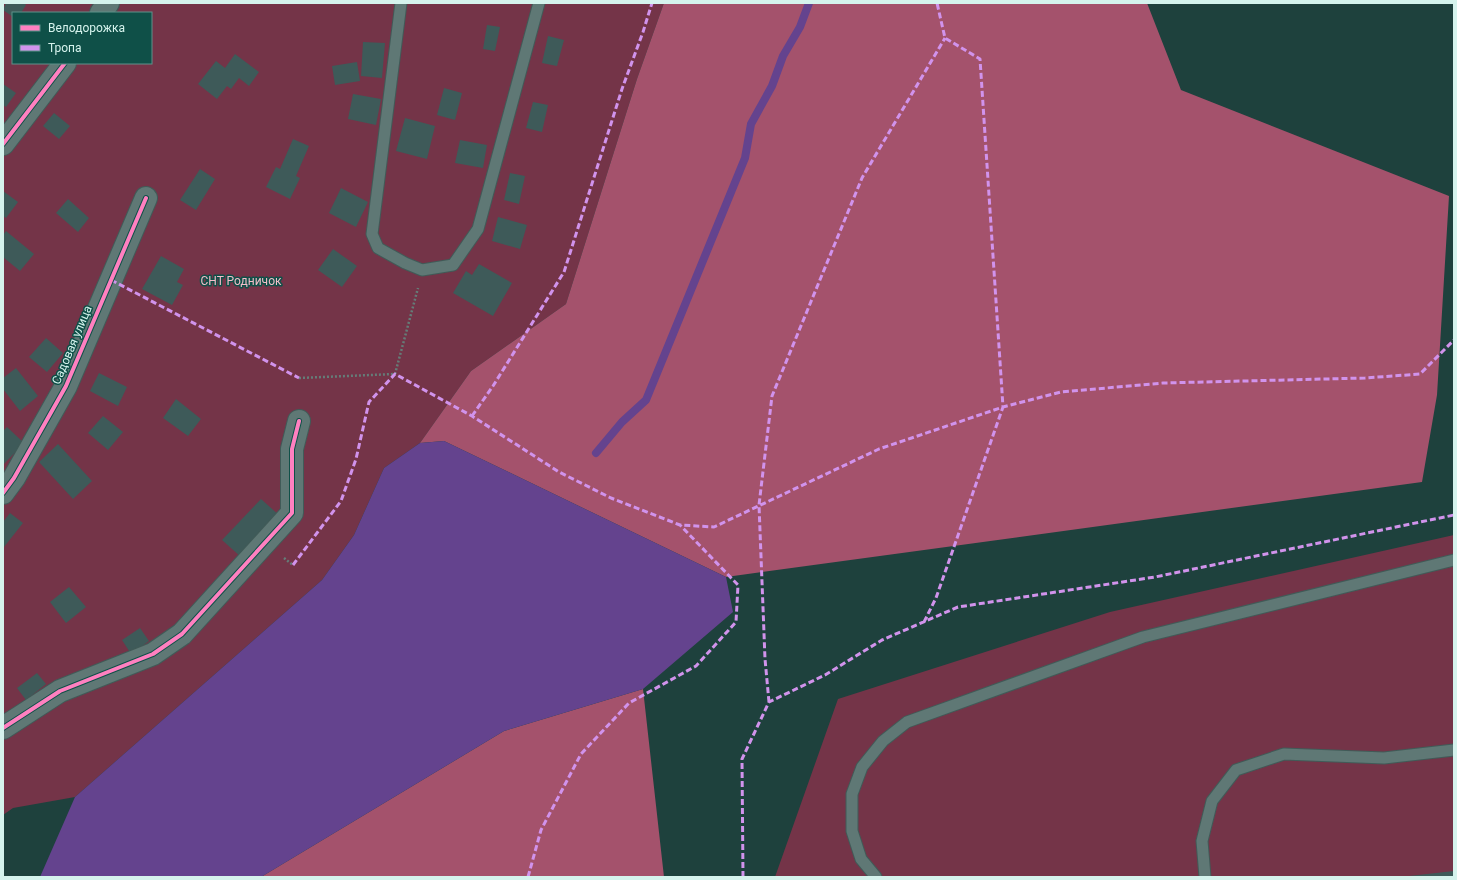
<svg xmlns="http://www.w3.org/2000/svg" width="1457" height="880" viewBox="0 0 1457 880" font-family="Roboto,sans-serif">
<rect width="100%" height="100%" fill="#1e413d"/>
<!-- green -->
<path fill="#743448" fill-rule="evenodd" d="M3,3H664L637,79L566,304L471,371L420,443L384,468L354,535L322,580L75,797L13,808L3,815ZM13,13H151V63H13Z
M1454,535V877H775L838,699L1110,612Z"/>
<!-- forest -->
<path fill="#a4526c" d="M664,3H1147L1181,90L1449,196L1437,395L1422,482L726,577L444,441L420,443L471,371L566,304L637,79Z
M643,689L664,877H261L504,731Z"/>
<!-- water -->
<path fill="#64438e" d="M444,441L726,577L733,612L643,689L504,731L261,877H40L75,797L322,580L354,535L384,468L420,443Z"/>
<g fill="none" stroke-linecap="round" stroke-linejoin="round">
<!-- stream -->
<path stroke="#64438e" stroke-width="8" d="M596,453L622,422L646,400L745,158L751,124L772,86L783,56L800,27L809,3"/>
</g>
<!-- building -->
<path fill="#3e5a59" d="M6,3H24L26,5L21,13H13V17L3,10Z
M487,25L500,27L495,51L483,49Z
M548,36L564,40L557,66L542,63Z
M363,42L385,43L382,78L361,76Z
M235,54L259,72L249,86L239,78L231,89L227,86L217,99L198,84L216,61L225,68Z
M357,62L360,81L335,85L332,66Z
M3,84L16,93L6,107L3,105Z
M444,88L462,93L455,120L437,115Z
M353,94L381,99L376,125L348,119Z
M533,102L548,105L542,132L526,128Z
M54,113L70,126L59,139L43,126Z
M405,118L435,126L427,159L396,151Z
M293,139L309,146L296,176L300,178L290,199L266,187L276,167L280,169Z
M460,140L487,145L483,168L455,163Z
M200,169L215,179L196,210L180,200Z
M510,173L525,176L519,204L504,200Z
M341,188L368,202L356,227L329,213Z
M3,191L18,202L6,218L3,216Z
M68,199L89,218L78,232L56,213Z
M498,217L527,225L520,249L492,241Z
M6,231L34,254L20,271L3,257V235Z
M333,249L357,266L342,287L318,270Z
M161,256L184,269L177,282L183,285L172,305L142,289Z
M479,264L512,283L493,316L453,293L466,271L472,275Z
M46,338L63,353L47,372L29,357Z
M16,368L38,396L20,411L3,389V378Z
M99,373L127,387L118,406L90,391Z
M176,399L201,419L188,436L163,418Z
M103,416L123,432L108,450L88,433Z
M7,427L24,443L3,465V431Z
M58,444L92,481L73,499L39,462Z
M261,499L280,516L241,557L222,540Z
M10,513L23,523L4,547L3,522Z
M69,587L86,607L66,623L50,602Z
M140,628L149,641L131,654L122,640Z
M37,673L46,684L26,700L17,688Z
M1454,871V877H1409V876Z"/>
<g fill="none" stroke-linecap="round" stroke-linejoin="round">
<defs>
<path id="lane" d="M401,3L372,234L378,248L405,263L422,270L453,265L478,229L539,3
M876,877L861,859L852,831V794L862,767L883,741L907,722L1143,637L1454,560
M1205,877L1202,841L1212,801L1236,770L1284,754L1384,758L1454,750"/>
<path id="street" d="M101,13L108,3
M3,144L65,63
M3,493L14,478L66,386L146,198
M3,728L60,691L153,654L182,634L292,513V449L299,421"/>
</defs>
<!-- lane casing -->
<use href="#lane" stroke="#415b58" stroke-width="13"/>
<!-- street casing -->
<use href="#street" stroke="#415b58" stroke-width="24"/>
<!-- path -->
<path stroke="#657c78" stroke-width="2.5" stroke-dasharray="2 2" stroke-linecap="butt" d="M299,378L395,374L418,288
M284,558L293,565"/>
<!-- lane -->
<use href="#lane" stroke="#5f7875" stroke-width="11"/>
<!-- street -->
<use href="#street" stroke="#5f7875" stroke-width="22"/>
<!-- quiet -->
<path stroke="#d193ec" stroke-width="3" stroke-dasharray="6 3" stroke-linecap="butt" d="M111,280L299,378
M472,416L493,386L564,272L622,89L643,32L652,3
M293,565L341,501L356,459L369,402L395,374L472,416L559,472L611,498L680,525L714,527L879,449L1003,407L1061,392L1163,383L1365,378L1420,374L1454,340
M924,622L936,598L1003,407L980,59L945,38L937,3
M769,702L765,659L759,505L772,396L862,178L945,38
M528,877L541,830L581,754L629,703L696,666L736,622L738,585L680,525
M743,877L742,759L769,702L825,675L882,640L958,607L1155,577L1454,515"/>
<defs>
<path id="cycleway" d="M3,144L65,63
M3,493L14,478L66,386L146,198
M3,728L60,691L153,654L182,634L292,513V449L299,421"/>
</defs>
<!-- cycleway casing -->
<use href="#cycleway" stroke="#0f5048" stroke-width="6"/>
<!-- cycleway -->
<use href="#cycleway" stroke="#ff80c0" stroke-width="4"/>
</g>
<g text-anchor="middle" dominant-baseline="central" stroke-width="3" stroke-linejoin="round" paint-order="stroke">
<!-- park labels -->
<g font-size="12" fill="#f4bdc9" stroke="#0f5048">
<text x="241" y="281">СНТ Родничок</text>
</g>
<!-- street labels -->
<g font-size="12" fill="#d5f3ed" stroke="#0f5048">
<text transform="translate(72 345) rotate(-67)">Садовая улица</text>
</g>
</g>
<!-- border -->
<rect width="1457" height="880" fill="none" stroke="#d5f3ed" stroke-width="8"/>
<!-- legend -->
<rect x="12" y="12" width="140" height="52" fill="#0f5048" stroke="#5e918a"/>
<rect x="20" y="25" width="20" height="6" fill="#ff80c0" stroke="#5e918a"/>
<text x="48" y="32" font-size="12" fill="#d5f3ed">Велодорожка</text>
<rect x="20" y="45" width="20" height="6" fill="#d193ec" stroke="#5e918a"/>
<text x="48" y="52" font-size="12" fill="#d5f3ed">Тропа</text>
</svg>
